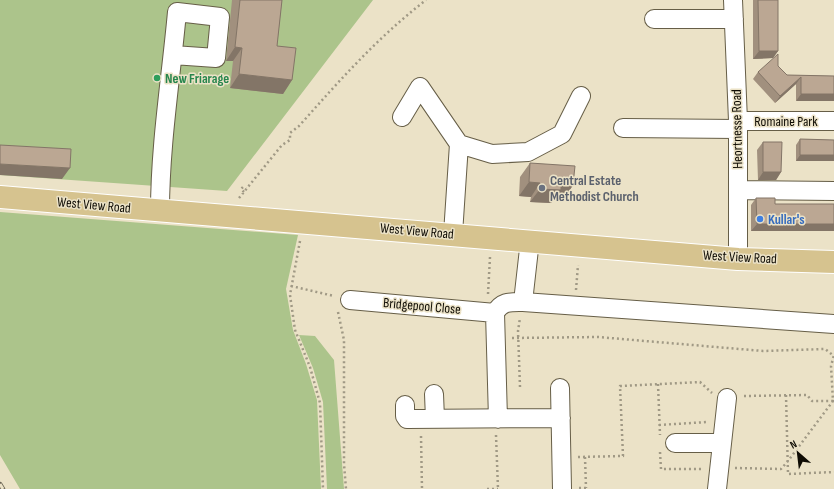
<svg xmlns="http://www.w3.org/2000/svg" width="834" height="489" viewBox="0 0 834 489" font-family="'Sofia Sans Condensed',sans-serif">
<rect width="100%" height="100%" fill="#ebe2c7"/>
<!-- green -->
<path fill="#acc48b" d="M0,0H373L227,191L0,175Z
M0,212L298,235L286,289L293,330L306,364L317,400L321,489H20L0,455Z
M299,335L315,336L334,360L344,489H327L323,402L313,368Z"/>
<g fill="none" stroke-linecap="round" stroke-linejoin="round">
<defs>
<path id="minor" d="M733,0L738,121V259
M654,19H734
M402,117L420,87L459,144L492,154L528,152L562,134L581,96
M738,121H834
M623,128L738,129
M738,190L834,191
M160,211C160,145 171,78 177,12L220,17L216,58L173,55
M453,234L459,144
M350,300L495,313
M523,302L834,324
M560,388L562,489
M434,394L435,419
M405,405V416L407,419L561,418
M498,419L495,313C502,301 510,302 523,302L530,240
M675,443H722
M717,489L727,398"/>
<path id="major" d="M0,197L738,259L834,262"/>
</defs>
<!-- minor casing -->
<use href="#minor" stroke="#665e47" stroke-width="20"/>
<!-- major casing -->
<use href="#major" stroke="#fff" stroke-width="24"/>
<!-- path -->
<path stroke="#a09985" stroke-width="2.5" stroke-dasharray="2 3" stroke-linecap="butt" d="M244,192L241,189L243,187L246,189
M239,198L282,145L290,140V133L299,126C340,80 377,38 426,0
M300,241L290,295L295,330L310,367L320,403L323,489
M291,286L334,296
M576,290L578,265
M488,294L490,257
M338,312L344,340V464L346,489
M512,338L598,337L763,351L825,349L834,356
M658,384L660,435
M520,387L518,331L520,318
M786,395L788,474L834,472
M744,396L807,395L812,401H833L834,402
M659,425L707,422
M496,435L498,489
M421,436L422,489
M660,452L661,469H702
M578,457L623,456L620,386L700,382L712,393
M585,457L586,488
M735,468L781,469L788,461L833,401L831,366L834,355
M579,488H586
M487,489H498"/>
<!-- minor -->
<use href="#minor" stroke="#fff" stroke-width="18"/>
<!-- major -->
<use href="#major" stroke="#d6c38f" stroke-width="22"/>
<defs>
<path id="rail" d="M0,484L3,489"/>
</defs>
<!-- rail casing -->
<use href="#rail" stroke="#696454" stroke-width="4.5"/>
<!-- rail -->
<use href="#rail" stroke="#ebe2c7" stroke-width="3" stroke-dasharray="9" stroke-linecap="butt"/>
</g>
<!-- wall -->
<path fill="#a1907e" d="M232,0H282L277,46L292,80L283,94L230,88L233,61H226Z
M753,0H778V51L773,58L753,59Z
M778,66L787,75L834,76L796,101V84L775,103L753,79L758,72Z
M800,139L834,140V161H796V145Z
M763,142L781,172L776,180H758L757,150Z
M530,163L573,185L564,199L555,198L551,203L530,202L531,197L519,196L520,177Z
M756,198L775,204H834V231H751V205Z"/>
<!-- shaded-wall -->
<path fill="#837567" d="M235,47L242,48L233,61H226Z
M759,51H778L773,58L753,59Z
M239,74L292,80L283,94L230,88Z
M801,77L796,84L775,103L780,96Z
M801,94H834V101H796Z
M800,155H834V161H796Z
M0,164L70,168L62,179L0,175Z
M763,172H781L776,180H758Z
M529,182L540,183L531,197L519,196Z
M561,185H573L564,199L555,198L551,203L530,202L540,189Z
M757,224H834V231H751Z"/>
<!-- building -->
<path fill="#bba793" stroke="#837567" d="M240,0H282L277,46L296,48L292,80L239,74L242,48L235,47Z
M758,0H778V51H759Z
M778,54V66L787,75L834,76V94H801V77L780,96L758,72Z
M800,139L834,140V155H800Z
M763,142H782L781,172H763Z
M0,145L71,149L70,168L0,164Z
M530,163L575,166L573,185H561V190L540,189V183L529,182Z
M756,198H775V204H834V224H757Z"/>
<!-- markers -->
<circle fill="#2e9e5b" stroke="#ebe2c7" stroke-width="1.5" cx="157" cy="78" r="4"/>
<circle fill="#6b7280" stroke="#ebe2c7" stroke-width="1.5" cx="542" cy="188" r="4"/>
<circle fill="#3f7fe0" stroke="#ebe2c7" stroke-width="1.5" cx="760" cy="219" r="4"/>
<g text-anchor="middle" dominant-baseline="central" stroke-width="3" stroke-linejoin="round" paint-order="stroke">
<!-- leisure labels -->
<g font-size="14" font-weight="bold" fill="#27864d" stroke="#ebe2c7" text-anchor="start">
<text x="165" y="78">New Friarage</text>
</g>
<!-- street labels -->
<g font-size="14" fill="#0f0c04" stroke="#ebe2c7">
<text x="786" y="121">Romaine Park</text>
<text transform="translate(737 129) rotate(-91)">Heortnesse Road</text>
<text transform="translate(94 205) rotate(5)">West View Road</text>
<text transform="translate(417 231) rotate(5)">West View Road</text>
<text transform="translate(740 257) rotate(3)">West View Road</text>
<text transform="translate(422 306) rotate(5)">Bridgepool Close</text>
</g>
<!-- worship labels -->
<g font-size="14" font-weight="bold" fill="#5b616d" stroke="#ebe2c7" text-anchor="start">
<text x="550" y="180">Central Estate<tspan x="550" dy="16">Methodist Church</tspan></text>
</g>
<!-- shop labels -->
<g font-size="14" font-weight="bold" fill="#366cbe" stroke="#ebe2c7" text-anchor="start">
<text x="768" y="219">Kullar's</text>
</g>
</g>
<!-- north arrow -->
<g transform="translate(798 453) rotate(332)" stroke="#ebe2c7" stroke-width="3" paint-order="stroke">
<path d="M0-3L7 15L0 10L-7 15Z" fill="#0f0c04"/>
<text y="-6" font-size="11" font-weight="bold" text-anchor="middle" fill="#0f0c04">N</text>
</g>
</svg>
